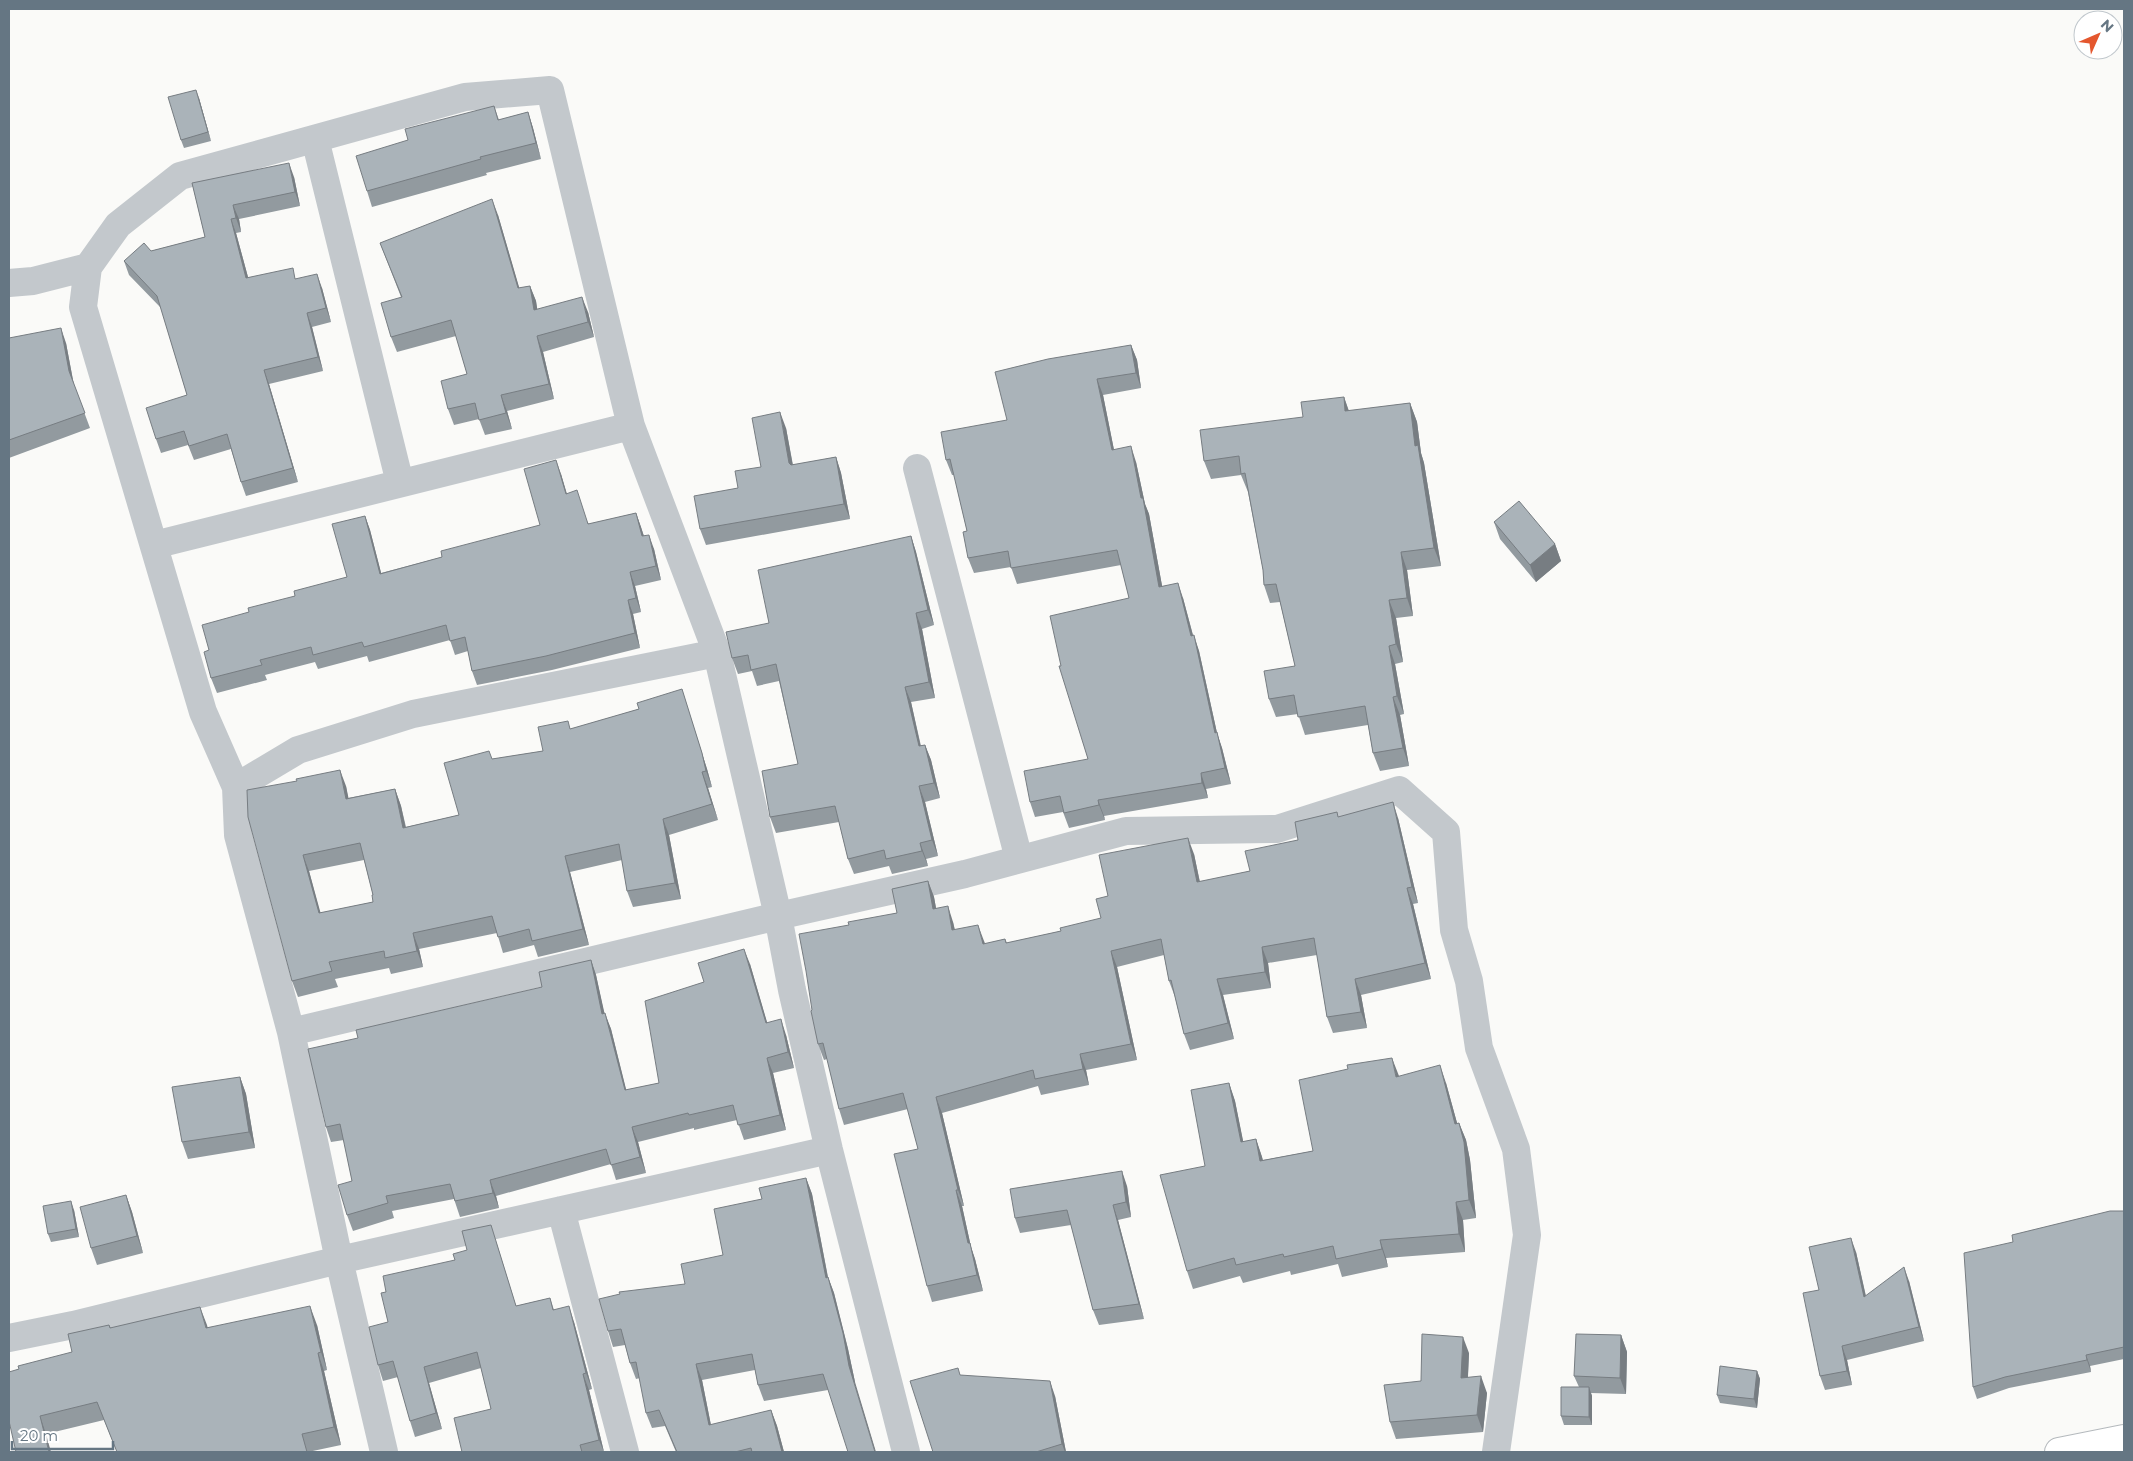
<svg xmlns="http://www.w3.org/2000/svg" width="2133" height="1461" viewBox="0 0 2133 1461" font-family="Montserrat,sans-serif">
<rect width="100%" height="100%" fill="#fafaf8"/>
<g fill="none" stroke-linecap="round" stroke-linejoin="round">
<defs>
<path id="trunk" d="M2059,1452L2124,1439"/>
</defs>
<!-- trunk casing -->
<use href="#trunk" stroke="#b4b9bd" stroke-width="30"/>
<!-- minor -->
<path stroke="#c3c8cc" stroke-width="28" d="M315,139L400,483
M9,283L33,281L88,267
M917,468L1019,859
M154,545L631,426
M236,787L298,750L413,714L717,653L778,916L792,990L829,1150L906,1452
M291,1032L778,916L965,874L1126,831L1277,829L1399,790L1446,832L1454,930L1469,981L1479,1048L1516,1149L1527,1235L1496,1452
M561,1210L625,1452
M9,1338L73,1325L339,1260L829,1150
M384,1452L339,1260L291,1032L238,835L236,787L203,712L83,307L88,267L118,225L180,176L465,97L550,90L631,426L717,653"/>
<!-- trunk -->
<use href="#trunk" stroke="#fff" stroke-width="28"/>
</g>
<!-- wall -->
<path fill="#929a9f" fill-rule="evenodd" d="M199,98L211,141L184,148L181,140Z
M494,106L499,120L528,112L533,128L541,159L486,173L487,175L372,207L367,191L408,140Z
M294,177L300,206L239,219L241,232L236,233L248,277L297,279L322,288L331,322L312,327L323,371L269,384L298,482L246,496L241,482L231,449L194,460L188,445L161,453L156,439L187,395L161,308L129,275L124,261L151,251L205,237L192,183Z
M498,215L519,288L530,286L536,301L537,310L588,312L594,337L543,352L554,399L507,411L512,429L485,435L479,419L454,425L448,409L467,374L456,336L397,352L391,337L401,297L380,243Z
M9,336V338L66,343L74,385L90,428L9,458Z
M1131,345L1137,360L1141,388L1103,395L1114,450L1136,462L1145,504L1149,514L1162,586L1183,598L1193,635L1199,651L1217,733L1222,748L1231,784L1206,789L1208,798L1104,816L1105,820L1069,828L1063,812L1035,817L1030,802L1088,759L1061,666L1129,598L1121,565L1017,584L1011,567L974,573L968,558L967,531L954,475H952L946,460L1007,420Z
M1344,397L1349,411L1410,403L1417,422L1421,453L1424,463L1441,566L1407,570L1413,616L1396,618L1403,662L1395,664L1404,714L1400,715L1409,766L1380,771L1373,753L1368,725L1305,735L1298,714L1276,717L1269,699L1295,666L1280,602L1270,603L1264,585L1263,570L1248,492L1241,475L1211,479L1204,461L1303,417Z
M786,428L793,465L836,457L841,473L850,519L706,545L700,529L738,488L761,467Z
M561,474L567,494L589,524L636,513L644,536L654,549L661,580L635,586L641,612L633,614L640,648L552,670L477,685L472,671L468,651L455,655L450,640L369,662L367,656L318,669L315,662L265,675L267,680L217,693L211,678L209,650L295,596L347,577L365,516L370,530L381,573L442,557L540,525Z
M1494,522L1555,544L1561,561L1536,582L1500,539Z
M911,536L916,552L934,625L922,629L935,698L911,702L921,746L925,745L931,760L940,798L925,802L938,856L926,859L928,866L892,874L889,866L854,874L848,859L839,822L776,833L770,817L798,764L779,681L757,686L752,671L738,674L732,658L769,623Z
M682,689L687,706L707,769L712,787L708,788L718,820L669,835L681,899L633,907L627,891L622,860L570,872L589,945L538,957L534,945L503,953L497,933L419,949L423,967L391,974L389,968L335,979L338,987L298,997L292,981L297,781L346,786L348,798L395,789L401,806L406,827L459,815L492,759L543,751L571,729L639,709ZM364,860L373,895V902L320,913L309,871Z
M1339,817L1398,818L1418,903L1413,904L1431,979L1361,995L1367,1028L1333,1033L1327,1017L1317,955L1268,963L1271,988L1223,995L1234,1039L1190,1050L1184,1034L1175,997L1169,981L1164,955L1117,967L1137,1060L1086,1070L1089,1085L1041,1095L1038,1086L942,1113L964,1206H962L971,1247L975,1259L983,1291L932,1302L927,1286L918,1149L908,1109L844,1125L839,1109L827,1059L824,1060L818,1044L812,1010L849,925L897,913L928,881L934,897L936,908L953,922L955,930L984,941L985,944L1005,939L1007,943L1061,931L1101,918L1108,896L1194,854L1200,882L1250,871L1298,840Z
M591,960L596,975L604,1013L611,1029L626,1090L659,1083L704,982L750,964L767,1023L786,1035L794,1068L773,1073L786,1130L744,1140L737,1120L694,1130V1128L638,1142L646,1173L616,1180L611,1164L496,1196L499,1208L460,1217L454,1199L392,1211L394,1218L353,1231L347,1215L352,1181L344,1140L331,1142L326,1127L358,1038L542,987Z
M1399,1076L1446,1083L1457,1123H1459L1466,1140L1470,1160L1476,1218L1463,1220L1465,1252L1386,1258L1388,1267L1342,1277L1338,1264L1291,1275L1290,1271L1243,1283L1240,1276L1193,1289L1187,1271L1205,1166L1229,1083L1235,1101L1243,1142L1256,1139L1263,1160L1313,1151Z
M240,1077L246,1094L255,1148L188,1159L182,1142Z
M806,1178L812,1194L828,1277L834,1293L848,1349L855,1382L828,1390L764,1401L758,1385L755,1370L702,1380L711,1425L771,1410L777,1426L784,1452H676L665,1426L652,1428L646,1413L640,1378L636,1379L630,1363L625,1345L613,1347L608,1331L685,1284L723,1255L762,1199Z
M1127,1186L1131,1217L1118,1220L1144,1319L1099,1325L1093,1310L1071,1225L1020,1233L1015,1218Z
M126,1195L132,1212L143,1253L97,1265L91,1248Z
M74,1210L79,1237L51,1242L48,1234Z
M2124,1211V1359L2090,1366L2091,1372L2009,1388L1977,1399L1973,1387L2013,1242Z
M496,1241L516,1306L550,1298L554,1310L574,1322L592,1389L589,1390L604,1452H462L491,1409L481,1368L429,1383L442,1429L415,1437L410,1421L398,1377L383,1381L378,1365L388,1322L386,1292Z
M1856,1252L1866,1296L1909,1281L1924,1341L1847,1360L1852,1385L1825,1390L1820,1376L1819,1290Z
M109,1325L111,1328L208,1327L317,1325L327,1370L324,1371L341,1445L308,1452H117L104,1420L46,1434L16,1452L72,1352Z
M1621,1335L1627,1352L1626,1394L1591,1393L1592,1396V1425H1564L1561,1416L1579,1387L1574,1376Z
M1469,1353L1468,1377L1487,1393L1483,1432L1396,1439L1390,1422L1421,1381Z
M1757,1371L1760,1379L1757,1408L1720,1403L1717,1395Z
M961,1375L1055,1396L1066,1452H933Z"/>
<!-- shaded-wall -->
<path fill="#777d82" d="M196,90L199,98L211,141L208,132Z
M528,112L533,128L541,159L536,143Z
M289,163L294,177L300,206L295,192Z
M492,199L498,215L524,304L518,288Z
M233,205L239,219L241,232L236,218Z
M231,219L236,233L252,292L246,278Z
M317,274L322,288L331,322L326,308Z
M530,286L536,301L540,326L534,310Z
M582,297L588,312L594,337L588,322Z
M307,313L312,327L323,371L318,357Z
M61,328L66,343L74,386L69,371Z
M537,336L543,352L554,399L549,384Z
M1131,345L1137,360L1141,388L1136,373Z
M264,370L269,384L298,482L293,468Z
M1097,379L1103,395L1117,465L1112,450Z
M501,395L507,411L512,429L506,413Z
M1344,397L1350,415L1345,411Z
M1410,403L1417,422L1421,453L1424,463L1441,566L1434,548L1415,446Z
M780,412L786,428L795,478L789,463Z
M1131,446L1136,462L1145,504L1149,514L1165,602L1159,587Z
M836,457L841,473L850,519L844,504Z
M556,460L561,474L571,509L566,494Z
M636,513L641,527L648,550L642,536Z
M365,516L370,530L385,588L380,574Z
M649,535L654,549L661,580L656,566Z
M911,536L916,552L934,625L928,610Z
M1555,544L1561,561L1536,582L1530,565Z
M1401,552L1407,570L1413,616L1407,598Z
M630,572L635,586L641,612L636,598Z
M1178,583L1183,598L1197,651L1191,636Z
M628,600L633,614L640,648L635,633Z
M1389,600L1396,618L1403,662L1396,644Z
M916,613L922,629L935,698L929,682Z
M1194,635L1199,651L1217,733L1222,748L1231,784L1225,768L1215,733Z
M1389,646L1395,664L1404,714L1397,696Z
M905,687L911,702L924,762L919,746Z
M682,689L687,706L707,769L712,787L706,771Z
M1393,697L1400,715L1409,766L1403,748Z
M925,745L931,760L940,798L934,783Z
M340,770L346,786L352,815L346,799Z
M702,772L708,788L718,820L712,804Z
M1201,773L1206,789L1208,798L1202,783Z
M919,786L925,802L938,856L932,840Z
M395,789L401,806L409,844L403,828Z
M1098,800L1104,816L1105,820L1099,805Z
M1393,802L1398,818L1418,903L1412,887Z
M663,819L669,835L681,899L675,883Z
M1188,838L1194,854L1203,898L1197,882Z
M920,843L926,859L928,866L922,851Z
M303,855L309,871L325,929L319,913Z
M565,856L570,872L589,945L583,929Z
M928,881L934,897L939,925L933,909Z
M1407,888L1413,904L1431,979L1425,963Z
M948,906L953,922L958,946L952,930Z
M978,925L984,941L989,960L983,944Z
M413,933L419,949L423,967L417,951Z
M1262,947L1268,963L1271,988L1265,972Z
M744,949L750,964L772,1039L766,1023Z
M1111,951L1117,967L1137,1060L1131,1044Z
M591,960L596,975L608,1029L602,1014Z
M1217,979L1223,995L1234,1039L1228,1023Z
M1355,979L1361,995L1367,1028L1361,1012Z
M605,1013L611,1029L630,1105L625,1090Z
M781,1019L786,1035L794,1068L788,1052Z
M1080,1054L1086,1070L1089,1085L1083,1069Z
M767,1058L773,1073L786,1130L780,1115Z
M1392,1058L1399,1076L1402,1095L1396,1077Z
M1440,1065L1446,1083L1462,1141L1455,1124Z
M240,1077L246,1094L255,1148L249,1132Z
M1229,1083L1235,1101L1247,1160L1241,1142Z
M936,1097L942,1113L964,1206L958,1190Z
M1459,1123L1466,1140L1470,1160L1476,1218L1469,1200Z
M632,1127L638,1142L646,1173L640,1157Z
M1256,1139L1262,1157L1266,1178L1260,1161Z
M1122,1171L1127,1186L1131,1217L1126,1202Z
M806,1178L812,1194L831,1294L826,1278Z
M490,1180L496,1196L499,1208L493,1193Z
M956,1190L962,1206L971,1247L975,1259L983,1291L977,1275L968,1243Z
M126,1195L132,1212L143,1253L137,1236Z
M71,1201L74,1210L79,1237L76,1229Z
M1456,1202L1463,1220L1465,1252L1459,1234Z
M1113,1205L1118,1220L1144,1319L1139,1304Z
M1851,1238L1856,1252L1869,1311L1864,1297Z
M1380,1240L1386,1258L1388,1267L1382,1249Z
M1904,1267L1909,1281L1924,1341L1919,1327Z
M828,1277L834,1293L848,1349L855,1382L876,1452H875L849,1366Z
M310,1306L317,1325L327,1370L321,1352Z
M569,1306L574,1322L592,1389L586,1373Z
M200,1307L207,1325L212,1346L206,1328Z
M1621,1335L1627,1352L1626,1394L1620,1378Z
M1463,1337L1469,1353L1467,1394L1461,1378Z
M1842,1346L1847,1360L1852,1385L1847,1371Z
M318,1353L324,1371L341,1445L334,1427Z
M2086,1355L2090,1366L2091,1372L2087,1360Z
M696,1364L702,1380L714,1441L709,1425Z
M424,1367L429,1383L442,1429L436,1413Z
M1757,1371L1760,1379L1757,1408L1754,1399Z
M583,1374L589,1390L604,1452L599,1440Z
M1481,1376L1487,1393L1483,1432L1477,1415Z
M1050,1381L1055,1396L1066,1452H1065L1062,1444Z
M1589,1387L1592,1396V1425L1589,1417Z
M771,1410L777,1426L784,1452H782Z
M40,1416L46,1434L51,1452H49Z"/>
<!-- building -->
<path fill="#aab3b9" stroke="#777d82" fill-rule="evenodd" d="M196,90L208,132L181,140L168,97Z
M494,106L498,120L528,112L536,143L480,157L481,159L367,191L356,156L408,140L405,129Z
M289,163L295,192L233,205L236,218L231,219L246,278L293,268L295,279L317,274L326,308L307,313L318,357L264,370L293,468L241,482L227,434L189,446L184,431L156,439L146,408L187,395L157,296L124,261L144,243L151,251L205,237L192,183Z
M492,199L518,288L530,286L534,310L582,297L588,322L537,336L549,384L501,395L506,413L479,420L475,403L448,409L441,381L467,374L451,320L391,337L381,303L402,297L380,243Z
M61,328L69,371L85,413L9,440V336V338Z
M1131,345L1136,373L1097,379L1112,450L1131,446L1141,498H1143L1159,587L1178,583L1191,636L1194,635L1215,733L1217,732L1225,768L1201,773L1202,783L1098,800L1099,805L1064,813L1060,796L1030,802L1024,771L1088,759L1059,666H1061L1050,616L1129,598L1117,550L1011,568L1008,551L968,558L963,532L967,531L950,459L946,460L941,432L1007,420L995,372L1048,359Z
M1344,397L1345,411L1410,403L1415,446L1418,445L1434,548L1401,552L1407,598L1389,600L1396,644L1389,646L1397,696L1393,697L1403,748L1373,753L1365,706L1298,717L1294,695L1269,699L1264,671L1295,666L1276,584L1264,585L1263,570L1245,473L1241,474L1239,456L1204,461L1200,430L1303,417L1301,402Z
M780,412L789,463L791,465L836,457L844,504L700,529L694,496L738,488L735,471L761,467L752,418Z
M556,460L566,494L577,490L588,524L636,513L642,536L649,535L656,566L630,572L636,598L628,600L635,633L546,656L472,671L465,637L450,641L446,625L364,647L362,642L313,655L311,647L260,660L262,665L211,678L204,652L209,650L202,625L249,612L248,608L295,596L294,591L347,577L332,524L365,516L380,574L442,557L441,551L540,525L524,469Z
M1519,501L1555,544L1530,565L1494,522Z
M911,536L928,610L916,613L929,682L905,687L919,746L925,745L934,783L919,786L932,840L920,843L922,851L886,859L884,850L848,859L835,806L770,817L762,771L798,764L776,664L751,670L748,655L732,658L726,632L769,623L758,570Z
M682,689L702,753L706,771L702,772L712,804L663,819L675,883L627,891L619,844L565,856L583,929L532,941L529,929L498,937L492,916L413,933L417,951L385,958L384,951L329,962L332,971L292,981L248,817L247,790L297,781L296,779L340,770L346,799L395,789L403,828L459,815L444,763L489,751L492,759L543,751L538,727L568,721L570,729L639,709L637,703ZM360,843L373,895H372L373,902L319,913L303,855Z
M1393,802L1412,887L1407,888L1425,963L1355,979L1361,1012L1327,1017L1314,938L1262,947L1265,972L1217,979L1228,1023L1184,1034L1171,980L1169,981L1161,939L1111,951L1131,1044L1080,1054L1083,1069L1035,1079L1033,1070L936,1097L958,1190H956L968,1243H970L977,1275L927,1286L894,1154L918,1149L903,1093L839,1109L823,1043L818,1044L811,1011L812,1010L806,971L799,934L849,925L848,922L897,913L892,889L928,881L933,909L948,906L952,930L978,925L983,944L1005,939L1006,943L1061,931L1060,928L1101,918L1096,899L1108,896L1099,855L1188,838L1197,882L1250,871L1245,851L1298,840L1295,822L1337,812L1338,817Z
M744,949L766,1023L781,1019L788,1052L767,1058L780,1115L738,1125L733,1105L689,1115L688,1113L632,1127L640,1157L611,1165L606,1149L490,1180L493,1193L455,1201L450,1184L386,1196L388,1203L347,1215L338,1185L352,1181L340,1124L326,1127L308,1049L358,1038L356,1030L542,987L539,972L591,960L602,1014L605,1013L625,1090L659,1083L645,1001L704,982L698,963Z
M1392,1058L1396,1077L1440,1065L1455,1124L1459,1123L1464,1142L1469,1200L1456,1202L1459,1234L1380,1240L1382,1249L1336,1259L1333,1246L1284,1257L1283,1254L1236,1265L1234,1258L1187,1271L1160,1175L1205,1166L1191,1090L1229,1083L1241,1142L1256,1139L1260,1161L1313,1151L1299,1080L1348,1069L1347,1065Z
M240,1077L249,1132L182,1142L172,1087Z
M1122,1171L1126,1202L1113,1205L1139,1304L1093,1310L1067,1210L1015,1218L1010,1189Z
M806,1178L826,1278L828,1277L843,1333L849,1366L875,1452H848L823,1374L758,1385L752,1354L696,1364L709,1425L771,1410L782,1452H752L751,1448L735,1452H677L659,1410L646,1413L636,1362L630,1363L621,1329L608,1331L599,1299L620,1294L619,1292L685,1284L681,1264L723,1255L714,1209L762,1199L759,1188Z
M126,1195L137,1236L91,1248L80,1207Z
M71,1201L76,1229L48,1234L43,1206Z
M2110,1211H2124V1347L2086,1355L2087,1360L2005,1377L1973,1387L1964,1253L2013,1242L2012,1235Z
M491,1225L516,1306L550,1298L553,1310L569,1306L586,1373L583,1374L599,1440L580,1445L582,1452H462L454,1418L491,1409L477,1352L424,1367L436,1413L410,1421L393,1361L378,1365L369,1327L388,1322L381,1293L386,1292L383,1276L455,1260L453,1254L467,1250L462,1231Z
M1851,1238L1864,1297L1904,1267L1919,1327L1842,1346L1847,1371L1820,1376L1803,1293L1819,1290L1809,1247Z
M310,1306L321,1352L318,1353L334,1427L302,1434L307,1452H117L97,1402L40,1416L49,1452H16L9,1421V1372L19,1369L18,1366L72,1352L68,1334L109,1325L110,1328L200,1307L206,1328Z
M1422,1334L1463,1337L1461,1378L1481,1376L1477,1415L1390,1422L1384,1385L1421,1381Z
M1576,1334L1621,1335L1620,1378L1574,1376Z
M1720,1366L1757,1371L1754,1399L1717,1395Z
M958,1368L960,1375L1050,1381L1062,1444L1036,1452H933L910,1381Z
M1561,1387H1589V1417L1561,1416Z"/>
<!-- border -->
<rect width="2133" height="1461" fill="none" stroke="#657683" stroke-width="20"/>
<!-- north arrow -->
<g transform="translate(2098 35) rotate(45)"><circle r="24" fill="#ffffff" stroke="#c1c8cd"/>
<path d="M0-4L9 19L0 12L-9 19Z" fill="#e4572e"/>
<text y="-8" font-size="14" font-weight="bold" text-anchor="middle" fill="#657683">N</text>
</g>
<!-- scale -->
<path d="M12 1441v8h101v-8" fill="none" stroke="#657683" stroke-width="2.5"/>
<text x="20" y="1441" font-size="15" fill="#657683" stroke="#ffffff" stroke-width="4" paint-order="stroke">20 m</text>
</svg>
